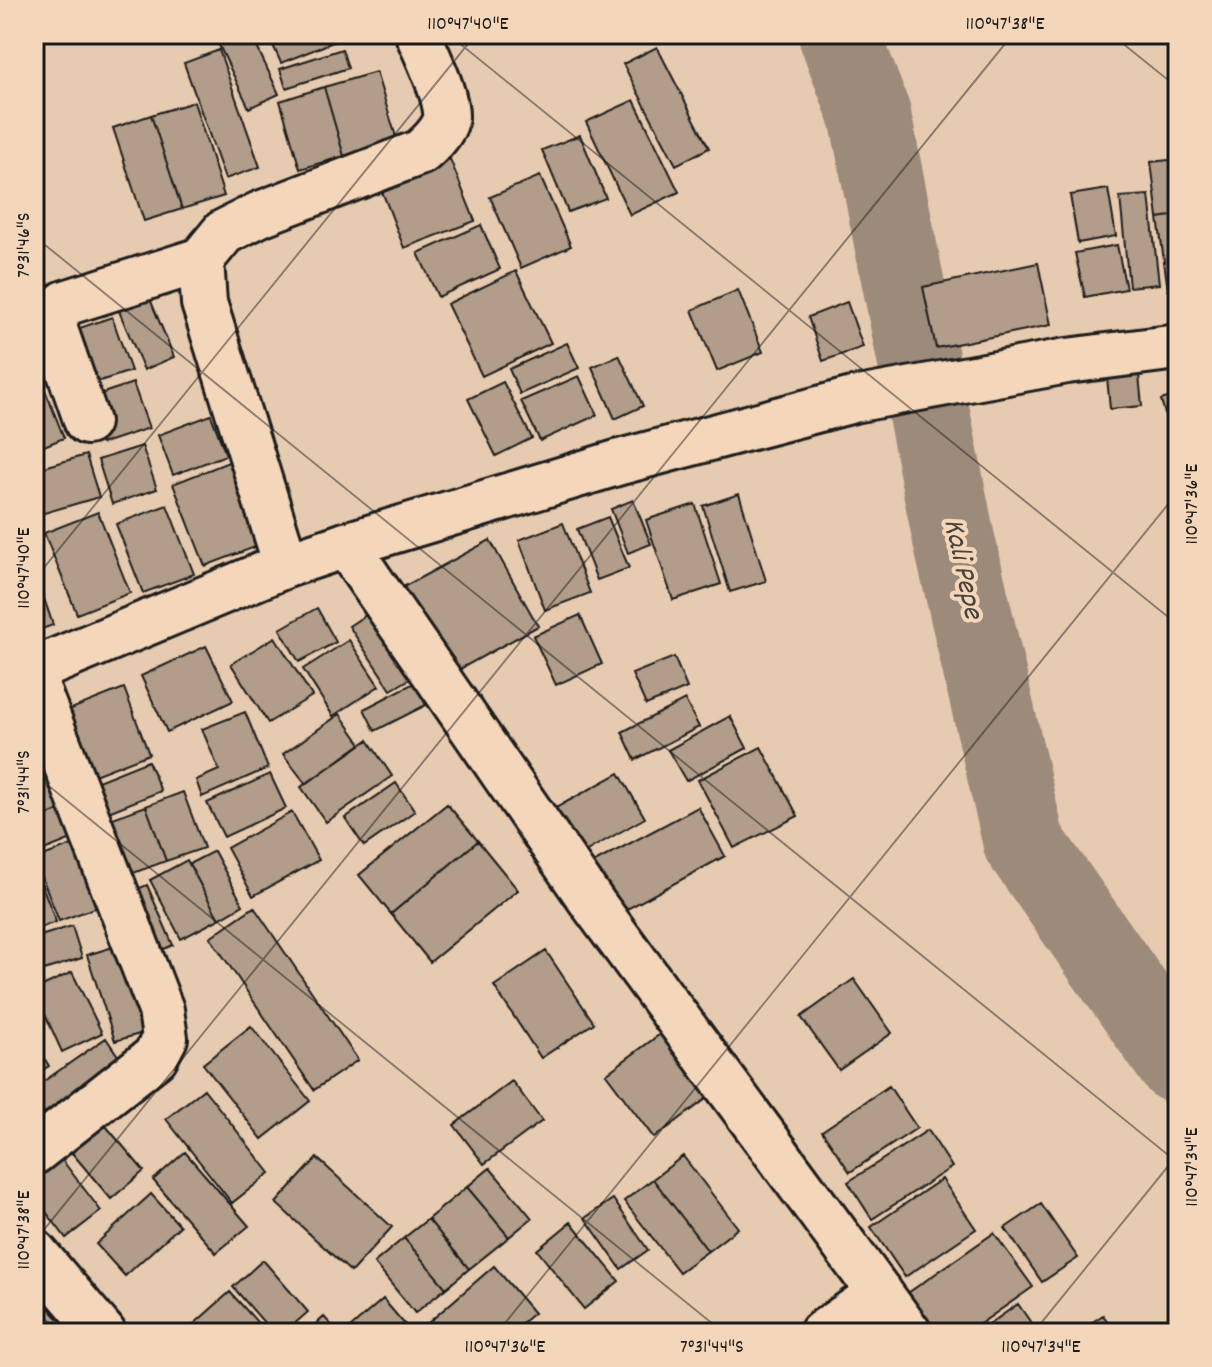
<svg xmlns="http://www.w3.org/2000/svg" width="1212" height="1367" viewBox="0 0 1212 1367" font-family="Dekko,sans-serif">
<rect width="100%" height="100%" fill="#e7cbb0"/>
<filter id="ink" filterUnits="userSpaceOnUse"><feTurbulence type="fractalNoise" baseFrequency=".0125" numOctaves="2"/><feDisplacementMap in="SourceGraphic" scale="16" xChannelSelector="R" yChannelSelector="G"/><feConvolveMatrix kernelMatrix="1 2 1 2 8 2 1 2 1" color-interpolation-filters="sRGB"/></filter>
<g filter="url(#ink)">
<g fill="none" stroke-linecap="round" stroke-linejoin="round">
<!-- river -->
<path stroke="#9c8a7a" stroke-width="82" d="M839,34L870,115L954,540L1024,843L1178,1063"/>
</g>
<!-- building -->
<path fill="#b19d89" stroke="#1c1c1c" stroke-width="2" d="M178,34H204L182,43Z
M239,34H251L279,94L249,108L218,43Z
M268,34H353L281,63Z
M657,47L709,148L676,165L623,64Z
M342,49L348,68L286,88L280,69Z
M219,50L260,167L225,179L184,63Z
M376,72L397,140L344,156L324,87Z
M324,87L344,156L300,169L280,101Z
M634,100L679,192L630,215L586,122Z
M194,102L224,196L182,209L151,115Z
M151,115L182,209L144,221L113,128Z
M580,135L606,198L568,212L542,150Z
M450,159L475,221L404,248L380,186Z
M1178,159V215L1158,218L1151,162Z
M540,176L571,246L521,268L490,197Z
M1108,189L1116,236L1078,243L1070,195Z
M1149,195L1159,284L1129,287L1120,197Z
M1178,215V289L1168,290L1158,218Z
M481,225L500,269L438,297L418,253Z
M1117,245L1126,289L1085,297L1075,253Z
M1038,263L1051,325L936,348L923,287Z
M516,271L551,343L482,376L447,304Z
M738,290L763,352L717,371L692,310Z
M150,299L174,357L144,370L119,311Z
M847,302L863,347L823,361L808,317Z
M112,317L131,371L78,388L59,335Z
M567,343L579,368L520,394L509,369Z
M619,355L643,406L615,419L592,367Z
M1139,375L1142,406L1110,409L1107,377Z
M579,376L597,415L540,441L521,401Z
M42,382L64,438L34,450V385Z
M503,382L532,438L496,456L468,399Z
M133,383L149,428L101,444L85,399Z
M1178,395V429L1170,431L1161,400Z
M211,415L226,455L173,475L158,435Z
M142,446L157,489L112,504L98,460Z
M86,455L99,497L34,516V470Z
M231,461L263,544L205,566L173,484Z
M739,494L766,581L730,592L703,506Z
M633,500L651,544L628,553L611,509Z
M695,504L721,584L673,600L646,520Z
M167,505L194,574L143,593L116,524Z
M98,512L130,593L77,614L44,533Z
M608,517L629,568L597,580L577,529Z
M563,523L590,593L545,610L519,540Z
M490,540L538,626L442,679L394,592Z
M34,569L53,625L34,632Z
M317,608L336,642L299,662L280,629Z
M372,611L415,676L391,690L349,626Z
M580,615L602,664L556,685L533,636Z
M275,637L312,696L268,723L231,664Z
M349,640L379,686L333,716L303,669Z
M206,646L233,701L167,732L141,676Z
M674,657L687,688L646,705L632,674Z
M414,683L426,705L375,731L364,709Z
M124,688L149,754L92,776L66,711Z
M685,700L699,727L635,760L622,732Z
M245,712L268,768L202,797L196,780L219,770L202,729Z
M340,714L361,744L306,784L283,754Z
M730,716L747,748L686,781L668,750Z
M34,730L47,765L34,770Z
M368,740L392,776L326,822L301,787Z
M761,747L798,816L734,848L698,780Z
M148,761L161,791L101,815L88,785Z
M53,772L66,808L34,820V779Z
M619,773L645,818L576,857L550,811Z
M270,774L286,808L224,837L207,803Z
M396,783L415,811L364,846L345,818Z
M183,792L204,848L166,861L146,806Z
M447,804L478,841L391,914L359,875Z
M146,806L166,861L120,878L99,823Z
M698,807L725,856L618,914L591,864Z
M66,808L77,837L34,854V820Z
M292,812L319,860L253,896L227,848Z
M85,840L109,903L59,921L35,859Z
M478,841L518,890L430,962L391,914Z
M214,851L243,905L219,919L189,864Z
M187,860L219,919L181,939L150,880Z
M40,880L56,922L34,930V882Z
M147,885L173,945L149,956L123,895Z
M254,907L358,1060L314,1090L210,937Z
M72,926L82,958L44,970L34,938Z
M123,944L150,1031L115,1041L87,955Z
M546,951L594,1023L541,1058L494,986Z
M72,972L102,1033L62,1052L34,990Z
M854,979L892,1033L839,1070L801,1017Z
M251,1026L310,1101L262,1139L203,1064Z
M663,1032L710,1096L654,1138L606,1074Z
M106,1038L126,1068L50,1120L34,1098V1088Z
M34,1042L49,1066L34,1076Z
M512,1081L542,1121L484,1164L454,1125Z
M889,1086L917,1128L850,1172L822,1131Z
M204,1089L270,1173L232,1203L166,1119Z
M100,1119L144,1171L111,1199L67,1147Z
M928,1130L952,1167L872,1219L848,1182Z
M56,1152L101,1211L66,1238L34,1196V1170Z
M185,1152L249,1226L216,1253L153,1180Z
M683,1156L738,1228L708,1251L653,1179Z
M317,1158L392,1227L351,1272L276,1203Z
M490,1168L532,1218L509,1237L467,1187Z
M653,1179L708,1251L679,1272L624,1201Z
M942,1179L976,1229L905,1277L871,1227Z
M467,1187L509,1237L469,1269L428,1219Z
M151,1194L180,1226L125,1276L96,1244Z
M613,1199L648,1250L621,1269L585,1218Z
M1041,1204L1078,1258L1042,1282L1005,1228Z
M428,1219L469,1269L446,1288L404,1238Z
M571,1222L619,1281L584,1309L537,1250Z
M994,1233L1033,1287L967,1333H931L905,1295Z
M404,1238L446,1288L415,1313L374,1263Z
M263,1260L308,1312L284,1333H273L233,1287Z
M494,1266L534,1313L510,1333H422L420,1330Z
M34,1292L70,1331L68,1333H34Z
M230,1292L267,1333H184Z
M383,1299L412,1333H356L351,1327Z
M1018,1304L1038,1333H977Z
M1103,1315L1116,1333H1076Z
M324,1317L339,1333H306Z"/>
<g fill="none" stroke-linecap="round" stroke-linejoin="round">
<defs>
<path id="minor" d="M87,422L54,327L58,310L65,303L201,260
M346,545L594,905L909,1333
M286,565L204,303L201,260L224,232L260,214L421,152C430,144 440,135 445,123C452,105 426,53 418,34
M34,681L161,1010L165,1038L155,1057L34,1152
M34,1252L103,1333
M822,1333L880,1293"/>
<path id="major" d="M34,670L286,565L346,545L620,462L853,400L1067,361L1178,347"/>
</defs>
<!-- minor casing -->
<use href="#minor" stroke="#1c1c1c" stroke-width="50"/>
<!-- major casing -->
<use href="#major" stroke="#1c1c1c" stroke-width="50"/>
<!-- minor -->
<use href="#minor" stroke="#f4d6ba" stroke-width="44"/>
<!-- major -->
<use href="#major" stroke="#f4d6ba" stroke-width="44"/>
</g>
</g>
<!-- ticks -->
<path fill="none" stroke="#1c1c1c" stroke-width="2" stroke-opacity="0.45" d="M448,34L1178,625M1111,34L1178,88M34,236L1178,1163M34,580L476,34M34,774L724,1333M34,1242L1013,34M34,1311L61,1333M497,1333L1178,492M1033,1333L1178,1154"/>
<g text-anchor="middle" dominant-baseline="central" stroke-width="8" stroke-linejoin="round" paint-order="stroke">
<!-- water labels -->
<g font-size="30" font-style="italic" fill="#49423d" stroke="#f4d6ba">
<text transform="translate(961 569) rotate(78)">Kali Pepe</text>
</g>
</g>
<!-- margin -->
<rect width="1212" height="1367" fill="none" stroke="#f4d6ba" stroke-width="88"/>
<rect x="44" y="44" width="1124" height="1279" fill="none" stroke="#1c1c1c" stroke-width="3"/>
<g font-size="20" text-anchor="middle" fill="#1c1c1c">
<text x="468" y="29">110°47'40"E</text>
<text x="1005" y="29">110°47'38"E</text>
<text transform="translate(22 245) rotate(-90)" y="7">7°31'46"S</text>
<text transform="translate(1190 504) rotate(-90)" y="7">110°47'36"E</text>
<text transform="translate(22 568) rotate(-90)" y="7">110°47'40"E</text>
<text transform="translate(22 782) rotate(-90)" y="7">7°31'44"S</text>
<text transform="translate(1190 1167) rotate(-90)" y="7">110°47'34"E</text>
<text transform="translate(22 1230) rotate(-90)" y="7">110°47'38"E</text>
<text x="505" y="1352">110°47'36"E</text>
<text x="712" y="1352">7°31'44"S</text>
<text x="1041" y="1352">110°47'34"E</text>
</g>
</svg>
